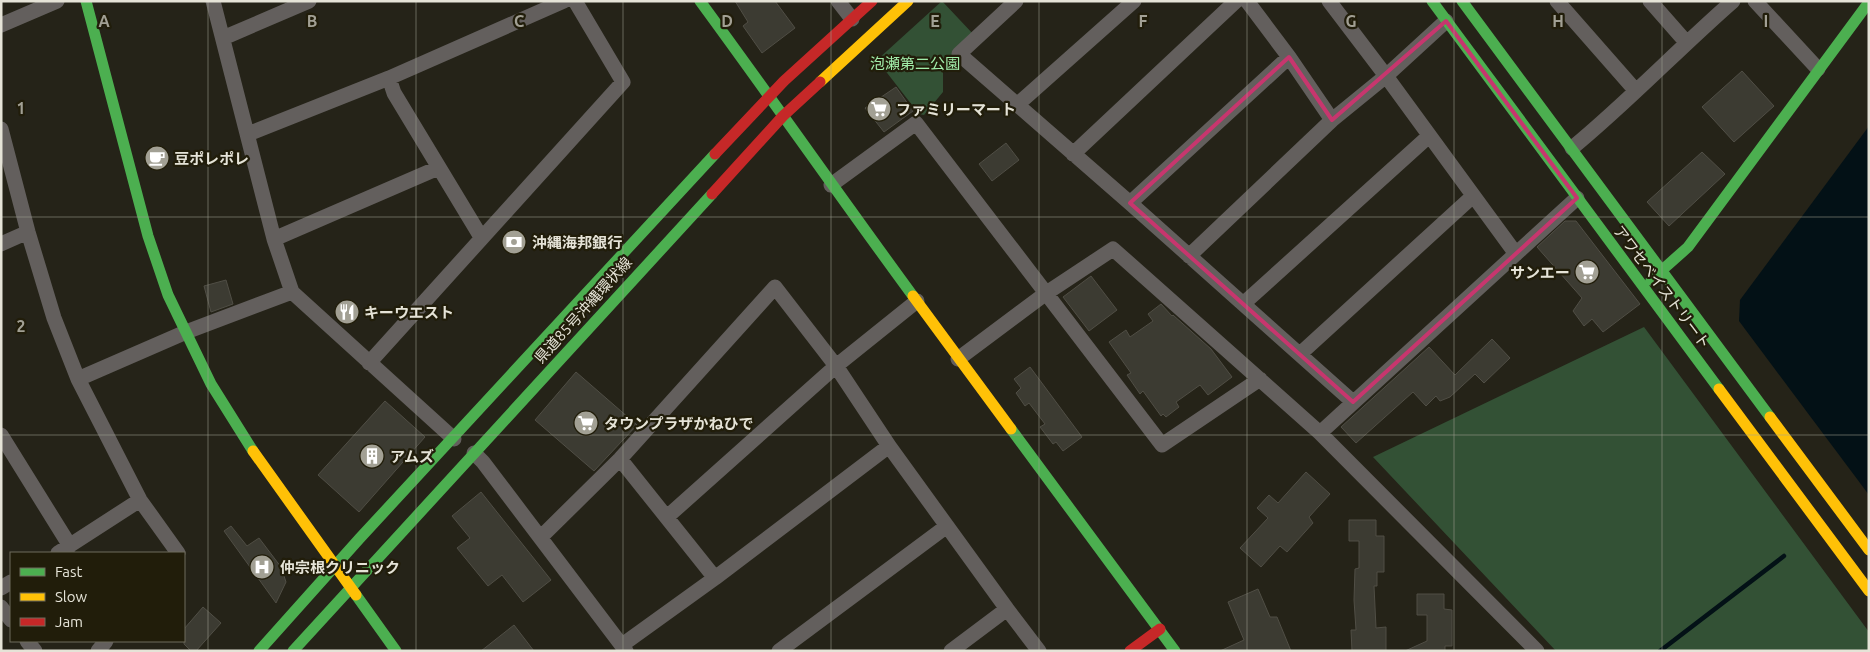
<svg xmlns="http://www.w3.org/2000/svg" width="1870" height="652" viewBox="0 0 1870 652" font-family="Ubuntu,'Noto Sans JP',sans-serif">
<rect width="100%" height="100%" fill="#252318"/>
<!-- green -->
<path fill="#335135" d="M942,1L974,35L943,63V92L924,115L919,114L877,60Z
M1644,327L1869,632V651H1556L1373,457Z"/>
<!-- water -->
<path fill="#031116" d="M1869,126V495L1739,321L1740,300Z"/>
<g fill="none" stroke-linecap="round" stroke-linejoin="round">
<!-- stream -->
<path stroke="#031116" stroke-width="4.5" d="M1660,651L1784,556"/>
</g>
<!-- building -->
<path fill="#3c3b32" stroke="#504e45" d="M735,1H775L795,28L762,53L743,26L748,22Z
M1742,71L1774,106L1734,142L1702,107Z
M896,87L913,111L884,132L865,108Z
M1006,143L1019,160L992,181L979,164Z
M1702,152L1725,174L1669,226L1647,202Z
M1565,221H1576L1640,304L1603,332L1592,319L1584,326L1573,311L1582,298L1537,247Z
M1091,276L1117,310L1089,331L1063,297Z
M226,280L233,304L211,312L204,286Z
M1161,304L1172,316L1173,315L1211,349L1232,377L1208,395L1200,385L1176,402L1179,407L1166,417L1163,414L1161,416L1143,391L1140,394L1127,375L1131,373L1109,342L1126,330L1130,337L1153,321L1148,314Z
M1492,339L1510,358L1484,383L1475,374L1450,397L1440,401L1436,396L1426,406L1413,392L1356,443L1341,427L1429,347L1455,375Z
M1030,367L1082,437L1063,451L1056,442L1053,444L1040,427L1045,424L1029,403L1025,406L1016,393L1021,388L1014,379Z
M576,372L637,425L594,471L535,420Z
M385,401L425,437L359,512L318,475Z
M1306,472L1330,494L1309,517L1313,523L1287,552L1280,546L1261,567L1240,548L1268,518L1257,508L1269,495L1278,503Z
M481,492L551,580L523,602L502,575L488,586L457,548L470,538L452,516Z
M1349,520H1376V536H1384V572H1377V586H1374L1376,628L1386,627V651H1352L1351,630H1356L1354,600L1355,569L1359,568V541H1349Z
M231,526L247,546L259,538L281,567L286,582L276,603L224,531Z
M1258,589L1270,617H1277L1291,651H1220L1244,640L1228,602Z
M1417,594H1444V609L1452,610V646H1445V651H1405L1427,641V615H1417Z
M203,607L221,623L196,651H191L184,644V629Z
M514,625L534,651H481Z"/>
<g fill="none" stroke-linecap="round" stroke-linejoin="round">
<!-- street -->
<path stroke="#635f5d" stroke-width="15" d="M213,1L274,239L292,292L454,439
M838,1L852,19
M1016,1L959,54L1130,203L1353,402
M1247,1L1289,57L1332,120
M1329,1L1386,76L1516,254
M1557,1L1636,91
M1650,1L1686,42
M1755,1L1818,69
M1,25L57,1
M223,38L309,1
M389,78L394,93L481,237
M1017,105L1134,1
M1,129L28,232L54,318L78,379L140,500L178,553
M248,134L389,78L564,1
M1572,148C1628,102 1678,49 1733,1
M1073,154L1236,1
M831,185L916,123L1162,445L1260,379
M1130,203L1289,57
M274,239L438,168
M1,244L28,232
M1189,256L1332,120L1386,76L1446,21
M1243,304L1429,136
M1300,354L1473,196
M958,359L1045,294L1113,249L1320,433L1537,651
M369,363L623,82L575,1
M78,379L186,332L292,292
M1320,433L1577,198
M1,435L70,546
M474,453L483,462L626,651
M620,459L715,578
M667,517L836,366L917,301
M541,537L620,459L775,287L836,366L889,446L1007,609L1039,651
M58,553L140,500
M1,588L11,582
M1,607L11,620
M27,641L35,651
M622,645L715,578L889,446
M98,651L106,641
M779,651L947,526
M951,651L1007,609"/>
<!-- fast -->
<path stroke="#4caf50" stroke-width="11" d="M86,1L148,236L168,295L211,384L253,451
M700,1C772,99 841,198 913,296
M1432,1L1719,389
M1462,1L1770,417
M1651,280L1688,247L1869,2
M1011,429L1175,651
M356,595L396,651
M259,651L360,538L715,154
M293,651L712,194"/>
<!-- slow -->
<path stroke="#ffc107" stroke-width="11" d="M820,82L908,1
M913,296L1011,429
M1719,389L1869,591
M1770,417L1869,550
M253,451L356,595"/>
<!-- jam -->
<path stroke="#c62828" stroke-width="11" d="M715,154L784,81L872,1
M712,194L783,116L820,82
M1130,651L1160,629"/>
</g>
<!-- marked area -->
<path fill="none" stroke="#c7366e" stroke-width="4" stroke-linejoin="round" d="M1446,21L1577,198L1353,402L1130,203L1289,57L1332,120Z"/>
<!-- grid -->
<path fill="none" stroke="#a2a094" stroke-width="1" stroke-opacity="0.55" d="M208,1V651M416,1V651M623,1V651M831,1V651M1039,1V651M1247,1V651M1454,1V651M1662,1V651M1,217H1869M1,435H1869"/>
<!-- icons -->
<defs>
<symbol id="supermarket-disc" viewBox="-11 -11 22 22"><circle r="9.5" fill="#a2a094" stroke="#211d0a"/><path d="M-6-5.5h2.5l.6 2H6L4.5 2H-2.5L-4.4-4H-6ZM-1.5 3.2a1.3 1.3 0 1 0 .1 0ZM3 3.2a1.3 1.3 0 1 0 .1 0Z" fill="#fff"/></symbol>
<symbol id="cafe-disc" viewBox="-11 -11 22 22"><circle r="9.5" fill="#a2a094" stroke="#211d0a"/><path d="M-5.5-4.5H6V0H3Q3 3.5 0 3.5H-2.5Q-5.5 3.5-5.5 0ZM3-3.2v2h1.7v-2ZM-6 4.5H4V6H-6Z" fill="#fff"/></symbol>
<symbol id="bank-disc" viewBox="-11 -11 22 22"><circle r="9.5" fill="#a2a094" stroke="#211d0a"/><path d="M-6-4H6V4H-6ZM0-2.3a2.3 2.3 0 1 0 0 4.6a2.3 2.3 0 1 0 0-4.6Z" fill="#fff"/></symbol>
<symbol id="restaurant-disc" viewBox="-11 -11 22 22"><circle r="9.5" fill="#a2a094" stroke="#211d0a"/><path d="M-5-6h1v4h1v-4h1v4h1v-4h1v5L-1.5 .5V6h-2V.5L-5-1ZM5-6V6H3V1.5H1.5Q1.5-4 5-6Z" fill="#fff"/></symbol>
<symbol id="building-disc" viewBox="-11 -11 22 22"><circle r="9.5" fill="#a2a094" stroke="#211d0a"/><path d="M-4-6H4V6H1V3H-1V6H-4ZM-2.5-4.3h1.7v1.8h-1.7ZM.8-4.3h1.7v1.8H.8ZM-2.5-1h1.7V.8h-1.7ZM.8-1h1.7V.8H.8Z" fill="#fff"/></symbol>
<symbol id="hospital-disc" viewBox="-11 -11 22 22"><circle r="9.5" fill="#a2a094" stroke="#211d0a"/><path d="M-5-5h3v3.5h4V-5h3V5h-3V1.5h-4V5h-3Z" fill="#fff"/></symbol>
</defs>
<g fill-rule="evenodd">
<use href="#supermarket-disc" x="865" y="95" width="28" height="28"/>
<use href="#cafe-disc" x="143" y="144" width="28" height="28"/>
<use href="#bank-disc" x="500" y="228" width="28" height="28"/>
<use href="#supermarket-disc" x="1573" y="258" width="28" height="28"/>
<use href="#restaurant-disc" x="333" y="298" width="28" height="28"/>
<use href="#supermarket-disc" x="572" y="409" width="28" height="28"/>
<use href="#building-disc" x="358" y="442" width="28" height="28"/>
<use href="#hospital-disc" x="248" y="553" width="28" height="28"/>
</g>
<g text-anchor="middle" dominant-baseline="central" stroke-width="4.5" stroke-linejoin="round" paint-order="stroke">
<!-- park labels -->
<g font-size="15" fill="#a2eeab" stroke="#211d0a">
<text x="915" y="63">泡瀬第二公園</text>
</g>
<!-- poi labels -->
<g font-size="15" font-weight="bold" fill="#e5e3d7" stroke="#211d0a" text-anchor="start">
<text x="896" y="109">ファミリーマート</text>
<text x="174" y="158">豆ポレポレ</text>
<text x="532" y="242">沖縄海邦銀行</text>
<text x="1570" y="272" text-anchor="end">サンエー</text>
<text x="364" y="312">キーウエスト</text>
<text x="604" y="423">タウンプラザかねひで</text>
<text x="390" y="456">アムズ</text>
<text x="280" y="567">仲宗根クリニック</text>
</g>
<!-- street labels -->
<g font-size="15" fill="#e5e3d7" stroke="#211d0a">
<text transform="translate(1662 287) rotate(53)">アワセベイストリート</text>
<text transform="translate(583 310) rotate(-48)">県道85号沖縄環状線</text>
</g>
</g>
<g font-size="16" text-anchor="middle" font-weight="bold" fill="#a2a094" stroke="#211d0a" stroke-width="4.5" stroke-linejoin="round" paint-order="stroke">
<text x="104" y="27">A</text>
<text x="312" y="27">B</text>
<text x="519" y="27">C</text>
<text x="727" y="27">D</text>
<text x="935" y="27">E</text>
<text x="1143" y="27">F</text>
<text x="1351" y="27">G</text>
<text x="1558" y="27">H</text>
<text x="1766" y="27">I</text>
<text x="21" y="114">1</text>
<text x="21" y="332">2</text>
</g>
<!-- border -->
<rect width="1870" height="652" fill="none" stroke="#e5e3d7" stroke-width="5"/>
<!-- legend -->
<rect x="10" y="552" width="175" height="90" fill="#211d0a" stroke="#6f6c5c"/>
<rect x="20" y="568" width="25" height="8" fill="#4caf50" stroke="#6f6c5c"/>
<text x="55" y="577" font-size="15" fill="#e5e3d7">Fast</text>
<rect x="20" y="593" width="25" height="8" fill="#ffc107" stroke="#6f6c5c"/>
<text x="55" y="602" font-size="15" fill="#e5e3d7">Slow</text>
<rect x="20" y="618" width="25" height="8" fill="#c62828" stroke="#6f6c5c"/>
<text x="55" y="627" font-size="15" fill="#e5e3d7">Jam</text>
</svg>
